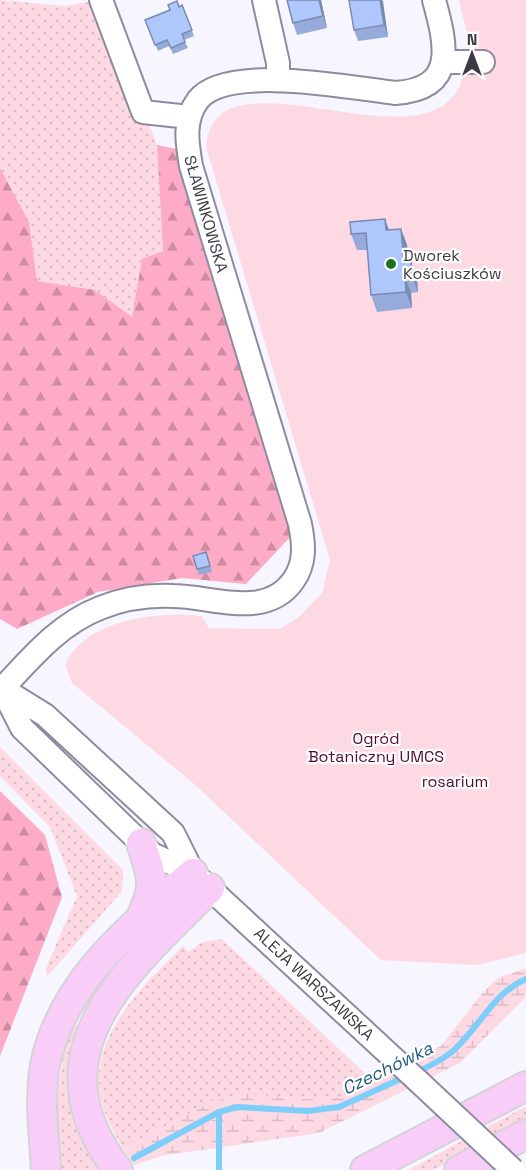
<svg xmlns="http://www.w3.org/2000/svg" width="526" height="1170" viewBox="0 0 526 1170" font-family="'Space Grotesk',sans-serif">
<defs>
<pattern id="grass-dots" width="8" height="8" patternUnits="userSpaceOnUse" patternTransform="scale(1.5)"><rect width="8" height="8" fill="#fdd9e4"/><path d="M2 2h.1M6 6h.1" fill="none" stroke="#dabbc5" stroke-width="1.8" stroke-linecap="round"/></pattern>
<pattern id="forest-firs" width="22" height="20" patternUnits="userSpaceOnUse" patternTransform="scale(1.5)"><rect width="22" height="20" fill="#fdabc7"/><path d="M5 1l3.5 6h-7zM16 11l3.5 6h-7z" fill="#ce8ca3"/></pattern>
<pattern id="wetland-marsh" width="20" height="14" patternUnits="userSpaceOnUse" patternTransform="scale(1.5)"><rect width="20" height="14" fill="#fdd9e4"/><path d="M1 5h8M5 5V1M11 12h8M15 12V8" fill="none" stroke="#dabbc5"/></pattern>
</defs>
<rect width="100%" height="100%" fill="#f7f5fe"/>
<!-- grass -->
<path fill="url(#grass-dots)" d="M0,0L65,6L101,0L157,145L163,251L142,259L133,318L95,290L37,281L29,222L0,168Z
M0,747L123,870L122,891L47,977L46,968L77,896L50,827L0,776Z
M222,939L374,1082L340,1097L321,1100L246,1094L213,1101L123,1149C116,1136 108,1122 103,1107C82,1043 142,986 183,946L188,952L202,942Z
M73,1023L78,1027C60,1083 67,1121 101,1170H59C55,1119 56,1072 73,1023Z
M526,1106V1120L434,1170H408Z"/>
<!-- forest -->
<path fill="url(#forest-firs)" d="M157,145L176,149L295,532L246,584L182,578L98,592L17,629L0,619V168L29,222L37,281L95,290L132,317L142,259L163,251Z
M0,791L45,835L62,897L0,1056Z"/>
<!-- wetland -->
<path fill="url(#wetland-marsh)" d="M526,968V997L460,1063L319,1133L161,1156L135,1165L123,1149L213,1101L246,1094L321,1100L340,1097L441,1046L483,992L498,978Z"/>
<!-- garden -->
<path fill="#fdd9e4" d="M459,0H526V953L477,965L381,960L193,783L72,683L65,665C84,619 159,611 202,616L209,628L279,629L299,617L322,593L330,560L206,147C214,40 429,176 462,80C464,71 471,58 470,49C468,33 462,16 459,0Z"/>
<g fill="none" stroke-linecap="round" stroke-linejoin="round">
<!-- stream -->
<path stroke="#7ecefc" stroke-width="6" d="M417,1072C430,1066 442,1060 453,1051C479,1028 493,993 526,979
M219,1112V1170
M134,1158L219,1112L237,1107L308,1111L339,1107L405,1077"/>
<defs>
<path id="minor" d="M101,0L143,112L189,117
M264,0L278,63V80
M444,62H483
M2,689C32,657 59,624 100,608C122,599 149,595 173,596C212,596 265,620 293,581C306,563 304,544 300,524L191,166C187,143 183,120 198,100C226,63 353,88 395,93C458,89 446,44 434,0
M2,689L22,728L141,843L152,854L193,873L418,1081
M3,689L45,715L173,833L193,873"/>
<path id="major" d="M141,843C152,877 157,884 141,917
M46,1170C44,1136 39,1099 45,1065C62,981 132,926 193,873
M118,1170C27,1052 129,969 210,888
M365,1170L526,1086
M459,1170L526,1134"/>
</defs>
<!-- minor casing -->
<use href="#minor" stroke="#8f8b9f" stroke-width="26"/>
<!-- major casing -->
<use href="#major" stroke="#d4d4d6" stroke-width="32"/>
<!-- minor -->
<use href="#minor" stroke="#fff" stroke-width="22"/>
<!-- major -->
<use href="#major" stroke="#f8cdf8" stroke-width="28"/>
<defs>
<path id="minor-bridge" d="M418,1081L513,1170"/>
</defs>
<!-- minor-bridge casing -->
<use href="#minor-bridge" stroke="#8f8b9f" stroke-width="26" stroke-linecap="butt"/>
<!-- minor-bridge -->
<use href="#minor-bridge" stroke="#fff" stroke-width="22"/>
</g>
<!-- wall -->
<path fill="#96abda" d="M287,0H321L327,28L297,35L293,23Z
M382,0L388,37L358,41L354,30Z
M182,5L194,36L184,40L188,48L173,54L169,46L158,51L145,20Z
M401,229L407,245L409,262H411L417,278L418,292L411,293L412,308L377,312L371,295L367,250H357L351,234Z
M193,556L208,558L212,572L199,575Z"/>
<!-- shaded-wall -->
<path fill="#7a8bb1" d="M319,0H321L327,28L323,16Z
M380,0H382L383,1L388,37L384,25Z
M385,219L391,235L386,230Z
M401,229L407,245L410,276L404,263Z
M411,262L417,278L418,292L412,276Z
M405,277L411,293L412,308L406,292Z"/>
<!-- building -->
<path fill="#aec7fd" stroke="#7a8bb1" stroke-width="1.5" d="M287,0H319L323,16L293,23Z
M349,0H380L384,25L354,30Z
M177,1L179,7L182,5L192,30L182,34L185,42L171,48L167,40L155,45L145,20L170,10L168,5Z
M385,219L386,230L401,229L404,263L411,262L412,276L405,277L406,292L371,295L366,233L351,234L350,222Z
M206,552L210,566L197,569L193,556Z"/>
<!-- markers -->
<circle fill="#1c731f" stroke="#fff" stroke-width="2" cx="391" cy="264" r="6"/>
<g text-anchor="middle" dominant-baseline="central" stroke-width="4.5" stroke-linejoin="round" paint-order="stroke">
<!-- street labels -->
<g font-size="16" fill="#3c3a43" stroke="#fff">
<text transform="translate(206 214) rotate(74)">SŁAWINKOWSKA</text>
<text transform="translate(314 984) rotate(43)">ALEJA WARSZAWSKA</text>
</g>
<!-- poi labels -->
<g font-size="16" fill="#3c3a43" stroke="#fff" text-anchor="start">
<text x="403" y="255">Dworek<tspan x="403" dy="18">Kościuszków</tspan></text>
</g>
<!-- park labels -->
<g font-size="16" fill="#520c2d" stroke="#fff">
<text x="376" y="738">Ogród<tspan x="376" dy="18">Botaniczny UMCS</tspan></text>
<text x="455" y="781">rosarium</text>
</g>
<!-- water labels -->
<g font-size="18" font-style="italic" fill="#1d5a79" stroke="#fff">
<text transform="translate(387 1068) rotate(-26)">Czechówka</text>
</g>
</g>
<!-- north arrow -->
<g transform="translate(472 54)" stroke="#ffffff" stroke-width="4.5" paint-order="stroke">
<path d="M0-4.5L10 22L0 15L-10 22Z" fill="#3c3a43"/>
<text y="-9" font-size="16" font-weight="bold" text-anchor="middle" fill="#3c3a43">N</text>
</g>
</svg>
